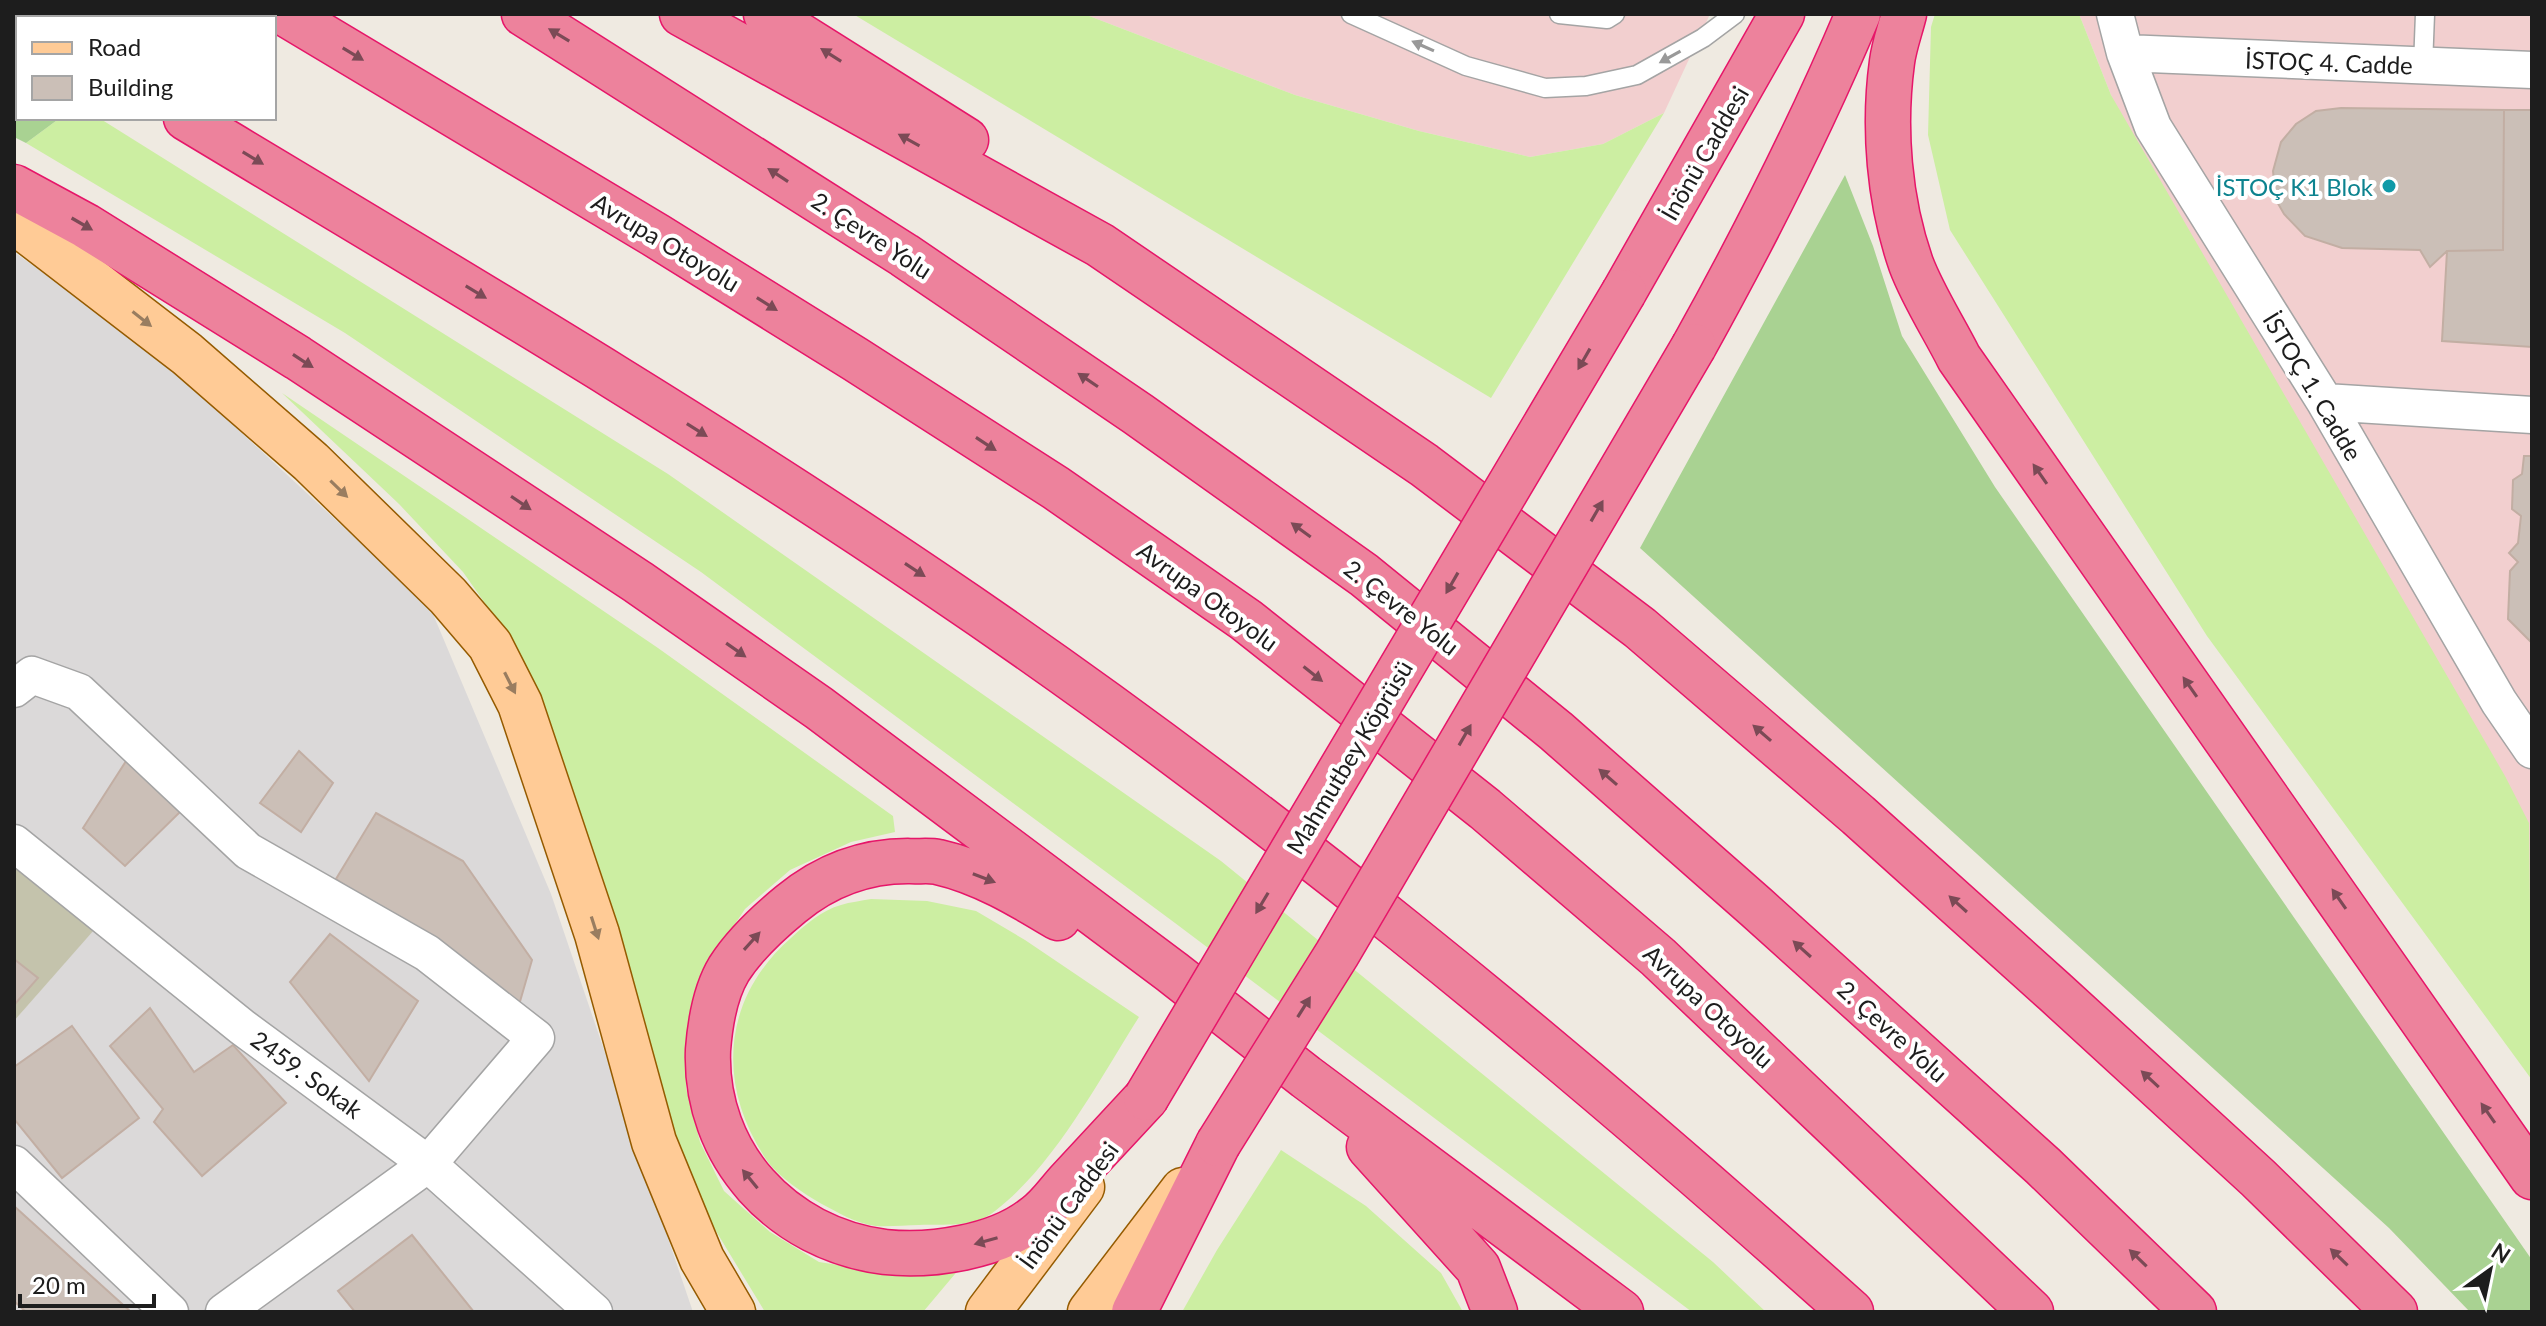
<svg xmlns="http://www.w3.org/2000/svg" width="2546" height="1326" viewBox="0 0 2546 1326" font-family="Lato,sans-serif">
<rect width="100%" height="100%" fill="#efeae1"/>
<!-- residential -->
<path fill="#dbd9d9" d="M14,252L152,350L430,607L551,894L693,1312H14V1021L100,922L14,850Z"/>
<!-- commercial -->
<path fill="#f2cfcf" d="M1084,14H1710L1664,113L1603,144L1530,157L1419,131L1295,95Z
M2079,14H2532V1009L2111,95Z"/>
<!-- construction -->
<path fill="#c4c3ac" d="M14,850L101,922L14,1021Z"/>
<!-- grass -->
<path fill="#cceea2" d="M853,14H1084L1295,95L1419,131L1530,157L1603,144L1664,113L1491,398Z
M1935,14H2079L2111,95L2505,776L2529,823L2532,1080L2207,636L1950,230L1928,135L1931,27Z
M60,118H99L668,474L1221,861L1713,1262L1766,1312H1692L1175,923L701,572L345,333L26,143Z
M282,393L658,648L893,816L895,832L851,842L790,870L745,909L713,957L688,1026L686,1088L700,1142L724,1191L770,1232L819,1262L890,1273L960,1268L923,1312H765L702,1208L674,1144L508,636L463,572L399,504Z
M871,899L927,901L976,911L1025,940L1139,1017C1099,1080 1054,1166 995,1211C974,1228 944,1224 919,1225C905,1225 890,1227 876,1226C857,1224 837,1212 820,1203C803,1193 780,1178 768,1162C716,1087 721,999 791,938C805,925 822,910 841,905C850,902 861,901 871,899Z
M1281,1150L1366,1206L1441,1273L1463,1312H1182L1217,1250Z"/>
<!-- forest -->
<path fill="#a9d292" d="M14,71L18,73V118H60L26,143L14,137Z
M1845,175L1873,246L1902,336L1995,487L2532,1260V1312H2470L2389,1228L1640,548Z"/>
<!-- building -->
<path fill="#cbbfb7" stroke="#c2aea3" stroke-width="2" d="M2341,108L2504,110L2503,250L2447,251L2430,267L2420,250L2342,248L2305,236L2284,214L2276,200L2273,171L2281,142L2296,124L2316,111Z
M2504,110H2532V347L2442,341L2447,251L2503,250Z
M2524,456H2532V643L2508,619L2510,571L2518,562L2509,553L2518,543L2521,516L2512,509L2513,480L2522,474Z
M299,751L333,783L301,832L260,803Z
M128,758L182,810L125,866L83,828Z
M376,813L463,861L532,960L519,1005L336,879Z
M330,934L418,1001L369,1081L290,982Z
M14,959L38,978L14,1005Z
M150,1008L194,1072L233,1045L286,1103L202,1176L154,1122L163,1109L110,1046Z
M72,1026L139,1118L62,1178L14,1119V1067Z
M14,1206L131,1312H26L14,1301Z
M412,1235L474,1312H355L338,1291Z"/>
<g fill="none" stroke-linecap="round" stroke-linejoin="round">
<defs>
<path id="lane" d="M1351,14L1466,66L1545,88L1586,86L1637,75L1703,38L1735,14
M1559,14L1607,19L1615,14
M2423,66L2425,14"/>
<path id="street" d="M2115,14L2125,53L2153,127L2325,402L2499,702L2532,750
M2125,53L2532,70
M2325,402L2532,415
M14,689L32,675L79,692L248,851L427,953L536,1038L428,1164L224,1312
M14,843L242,1027L428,1164L594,1312
M14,1164L170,1312"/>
<path id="primary" d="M14,221L187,354L311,462L448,596L490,645L520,704L597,934L654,1142L702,1259L733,1312
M988,1312L1082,1187
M1090,1312L1183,1190"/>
<path id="highway" d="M286,14L657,236L855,359L1056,488L1246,620L1485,809L1658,957L2031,1312
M524,14L904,255L1138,414L1364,575L1556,731L1756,907L2043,1166L2194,1312
M682,14L1100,245L1424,465L1640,628L1858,815L2055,992L2258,1178L2395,1312
M766,14L966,140
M1904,14C1900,30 1894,46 1892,62C1883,128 1889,201 1911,264C1923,296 1944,328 1959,358L2532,1177
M14,21L18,23
M186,118C437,269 689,417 931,581C1256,800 1560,1051 1851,1312
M14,187L86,226L298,358L638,582L819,708L1172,972L1306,1077L1621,1312
M1624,292L1782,14
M1694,346C1754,238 1810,128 1858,14
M1058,918C1020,895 982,872 938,862C928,860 917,862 908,861C863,861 825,876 791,904C769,922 745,944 729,969C715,992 710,1024 708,1050C704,1155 782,1239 885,1252C931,1257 998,1247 1035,1217C1048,1208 1058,1193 1068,1182C1094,1154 1120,1126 1146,1098
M1369,1147L1478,1268L1495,1312
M1134,1312L1218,1144"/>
</defs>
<!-- lane casing -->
<use href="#lane" stroke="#a4a4a4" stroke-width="21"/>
<!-- street casing -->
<use href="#street" stroke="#a4a4a4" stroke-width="39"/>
<!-- primary casing -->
<use href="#primary" stroke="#955b00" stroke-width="47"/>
<!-- highway casing -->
<use href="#highway" stroke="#e61669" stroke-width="47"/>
<!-- lane -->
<use href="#lane" stroke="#fff" stroke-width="18"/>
<!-- street -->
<use href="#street" stroke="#fff" stroke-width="36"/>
<!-- primary -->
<use href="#primary" stroke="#ffcb96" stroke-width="44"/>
<!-- highway -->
<use href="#highway" stroke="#ed829c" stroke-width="44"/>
<defs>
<path id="highway-bridge" d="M1146,1098L1624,292
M1218,1144L1337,954L1694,346"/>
</defs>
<!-- highway-bridge casing -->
<use href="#highway-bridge" stroke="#e61669" stroke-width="47" stroke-linecap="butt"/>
<!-- highway-bridge -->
<use href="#highway-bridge" stroke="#ed829c" stroke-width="44"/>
</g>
<!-- one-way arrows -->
<defs><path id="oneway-solid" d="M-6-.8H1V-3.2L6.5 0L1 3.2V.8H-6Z" transform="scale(2)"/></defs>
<g fill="#7b4a56">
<use href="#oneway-solid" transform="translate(559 35) rotate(-149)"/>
<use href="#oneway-solid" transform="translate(353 54) rotate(31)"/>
<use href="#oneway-solid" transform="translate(831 55) rotate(-148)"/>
<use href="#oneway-solid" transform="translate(909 140) rotate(-151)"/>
<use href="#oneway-solid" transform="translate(253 158) rotate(31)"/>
<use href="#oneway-solid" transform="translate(778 175) rotate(-147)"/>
<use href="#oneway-solid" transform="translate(82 224) rotate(30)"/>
<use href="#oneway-solid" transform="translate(476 292) rotate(31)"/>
<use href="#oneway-solid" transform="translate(767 304) rotate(32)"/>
<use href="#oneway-solid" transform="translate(1584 359) rotate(120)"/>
<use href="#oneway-solid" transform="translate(303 361) rotate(33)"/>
<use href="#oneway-solid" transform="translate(1088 380) rotate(-146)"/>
<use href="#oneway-solid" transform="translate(697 430) rotate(32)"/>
<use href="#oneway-solid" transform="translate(986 444) rotate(33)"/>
<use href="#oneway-solid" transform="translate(2040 474) rotate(-125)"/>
<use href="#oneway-solid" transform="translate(521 503) rotate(34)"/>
<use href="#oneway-solid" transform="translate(1597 511) rotate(-60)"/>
<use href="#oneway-solid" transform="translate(1301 530) rotate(-144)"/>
<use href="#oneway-solid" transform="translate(915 570) rotate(33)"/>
<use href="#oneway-solid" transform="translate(1452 583) rotate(120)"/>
<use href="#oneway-solid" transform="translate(736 650) rotate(35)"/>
<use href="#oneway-solid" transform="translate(1313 674) rotate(38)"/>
<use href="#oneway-solid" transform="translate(2190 687) rotate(-125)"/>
<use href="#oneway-solid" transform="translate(1762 733) rotate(-139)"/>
<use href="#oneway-solid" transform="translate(1465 735) rotate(-60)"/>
<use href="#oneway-solid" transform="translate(1608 777) rotate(-139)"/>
<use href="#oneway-solid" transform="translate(984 878) rotate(21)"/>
<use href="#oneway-solid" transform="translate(2339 899) rotate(-125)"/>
<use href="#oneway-solid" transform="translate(1262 903) rotate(121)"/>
<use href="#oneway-solid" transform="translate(1958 904) rotate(-138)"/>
<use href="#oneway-solid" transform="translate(752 941) rotate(-48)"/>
<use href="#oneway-solid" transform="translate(1802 949) rotate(-138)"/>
<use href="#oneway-solid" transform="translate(1304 1007) rotate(-58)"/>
<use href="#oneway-solid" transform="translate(2150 1079) rotate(-137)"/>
<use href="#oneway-solid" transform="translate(2488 1113) rotate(-125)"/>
<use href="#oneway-solid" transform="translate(750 1179) rotate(-129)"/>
<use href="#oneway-solid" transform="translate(986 1241) rotate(164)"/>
<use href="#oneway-solid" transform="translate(2339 1257) rotate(-136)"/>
<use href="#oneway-solid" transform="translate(2138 1258) rotate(-136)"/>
</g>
<g fill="#999">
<use href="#oneway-solid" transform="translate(1423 46) rotate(-156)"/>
<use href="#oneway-solid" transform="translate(1670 57) rotate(151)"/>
</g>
<g fill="#997d60">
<use href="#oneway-solid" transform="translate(142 319) rotate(38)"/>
<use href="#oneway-solid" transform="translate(339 489) rotate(44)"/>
<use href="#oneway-solid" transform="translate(510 683) rotate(63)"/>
<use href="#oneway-solid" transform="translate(595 928) rotate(72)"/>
</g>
<!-- markers -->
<circle fill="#0f9aa8" stroke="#fff" stroke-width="3" cx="2389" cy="186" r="8"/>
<g text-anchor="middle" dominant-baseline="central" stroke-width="8" stroke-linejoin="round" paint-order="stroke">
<!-- street labels -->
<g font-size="24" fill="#1d1d1d" stroke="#fff">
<text transform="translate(2329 62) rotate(2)">İSTOÇ 4. Cadde</text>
<text transform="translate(1704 153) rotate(-60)">İnönü Caddesi</text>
<text transform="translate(872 235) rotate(33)">2. Çevre Yolu</text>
<text transform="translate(666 242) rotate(31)">Avrupa Otoyolu</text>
<text transform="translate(2313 386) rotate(59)">İSTOÇ 1. Cadde</text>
<text transform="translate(1208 596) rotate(36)">Avrupa Otoyolu</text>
<text transform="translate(1402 607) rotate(38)">2. Çevre Yolu</text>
<text transform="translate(1349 757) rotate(-59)">Mahmutbey Köprüsü</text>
<text transform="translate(1709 1006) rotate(43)">Avrupa Otoyolu</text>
<text transform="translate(1893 1031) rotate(42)">2. Çevre Yolu</text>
<text transform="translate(307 1074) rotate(36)">2459. Sokak</text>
<text transform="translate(1068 1205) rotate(-54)">İnönü Caddesi</text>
</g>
<!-- culture labels -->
<g font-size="24" fill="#0d838f" stroke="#fff" text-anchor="end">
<text x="2373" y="186">İSTOÇ K1 Blok</text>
</g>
</g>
<!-- border -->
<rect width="2546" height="1326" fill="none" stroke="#1d1d1d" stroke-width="32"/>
<!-- legend -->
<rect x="16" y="16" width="260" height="104" fill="#ffffff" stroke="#a5a5a5" stroke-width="2"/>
<rect x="32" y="42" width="40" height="12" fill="#ffcb96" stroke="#a5a5a5" stroke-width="2"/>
<text x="88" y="56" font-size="24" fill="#1d1d1d">Road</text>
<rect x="32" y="76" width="40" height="24" fill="#cbbfb7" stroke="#a5a5a5" stroke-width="2"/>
<text x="88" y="96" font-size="24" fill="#1d1d1d">Building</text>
<!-- north arrow -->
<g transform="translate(2490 1270) rotate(33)" stroke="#ffffff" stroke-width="6" paint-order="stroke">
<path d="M0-6L14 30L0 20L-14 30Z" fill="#1d1d1d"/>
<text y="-12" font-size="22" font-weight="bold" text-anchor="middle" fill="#1d1d1d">N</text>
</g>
<!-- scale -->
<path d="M20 1294v12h134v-12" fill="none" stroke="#1d1d1d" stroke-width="4"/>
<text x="32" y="1294" font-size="24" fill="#1d1d1d" stroke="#ffffff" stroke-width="6" paint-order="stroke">20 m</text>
</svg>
